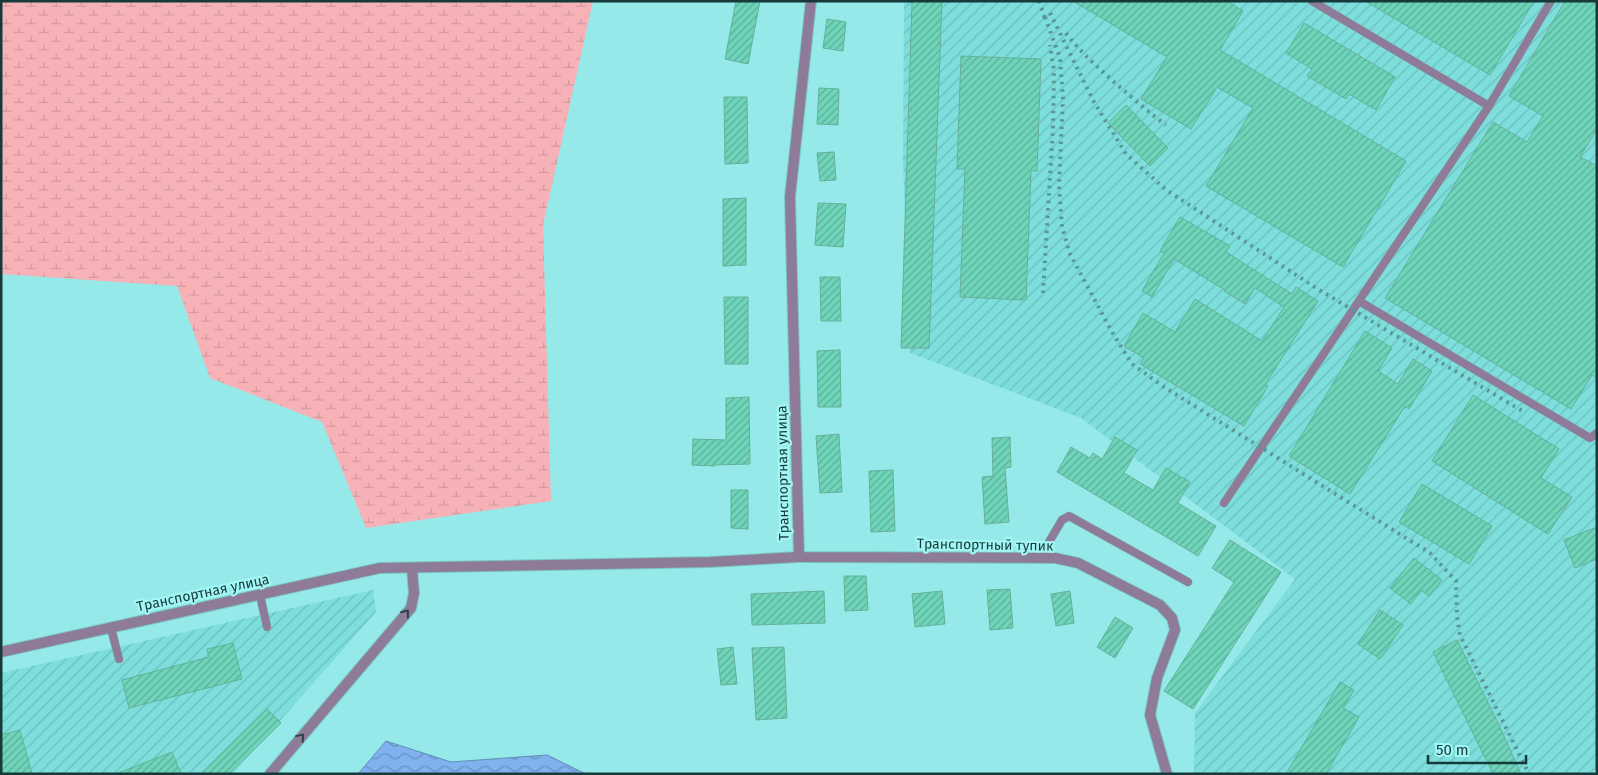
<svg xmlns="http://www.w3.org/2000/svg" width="1598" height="775" viewBox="0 0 1598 775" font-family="'Fira Sans',sans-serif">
<defs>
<pattern id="industrial-furrows" width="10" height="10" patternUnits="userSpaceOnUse" patternTransform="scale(1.25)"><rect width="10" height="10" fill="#7ddedc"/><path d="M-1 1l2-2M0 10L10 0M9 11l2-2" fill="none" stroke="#6bbfbe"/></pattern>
<pattern id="wetland-marsh" width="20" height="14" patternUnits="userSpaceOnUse" patternTransform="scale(1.25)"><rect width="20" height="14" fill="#f6b2b7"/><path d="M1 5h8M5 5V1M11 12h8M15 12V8" fill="none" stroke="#d29a9e"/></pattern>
<pattern id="water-waves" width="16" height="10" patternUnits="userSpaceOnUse" patternTransform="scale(1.25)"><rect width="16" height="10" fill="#7fb2ef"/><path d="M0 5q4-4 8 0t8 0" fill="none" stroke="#6792c3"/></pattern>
<pattern id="building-hatch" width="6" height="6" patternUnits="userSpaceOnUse" patternTransform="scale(1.25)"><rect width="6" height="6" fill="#6fd5ba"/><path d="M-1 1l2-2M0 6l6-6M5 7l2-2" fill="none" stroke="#5aae98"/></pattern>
</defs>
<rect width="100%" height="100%" fill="#95e9e8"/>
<!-- industrial -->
<path fill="url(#industrial-furrows)" d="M905,1H1597V774H1194L1195,713L1295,579L1081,418L910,353L903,159L904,4Z
M373,590L376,612L233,774H1V673Z"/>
<!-- wetland -->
<path fill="url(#wetland-marsh)" d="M1,1H593L543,225L551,501L366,528L322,422L210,378L177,286L1,274Z"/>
<!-- water -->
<path fill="url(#water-waves)" stroke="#608eb8" d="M386,741L451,762L547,755L586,774H358Z"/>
<!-- building -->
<path fill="url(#building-hatch)" stroke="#65b09b" d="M736,1H760L748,64L725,59Z
M912,1H942L929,348H901Z
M1073,1H1227L1243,11L1220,50L1406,161L1343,267L1206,186L1253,108L1217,87L1191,129L1141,99L1167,57Z
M1365,1H1534L1490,75Z
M1565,1H1597V129L1580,157L1597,166V378L1592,375L1571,409L1385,298L1493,122L1527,142L1543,116L1509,96Z
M827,19L846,22L843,51L823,48Z
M1304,23L1395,77L1376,110L1349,94L1346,99L1307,76L1312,69L1286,53Z
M961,56L1041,59L1037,171H1031L1026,300L960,297L965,169H957Z
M819,88L839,89L838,125L817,124Z
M724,97H747L748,163L725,164Z
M1126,105L1168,148L1150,166L1108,123Z
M834,152L836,180L820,181L817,153Z
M746,198V265L723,266V199Z
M818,203L846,204L843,247L815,245Z
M1180,217L1230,246L1226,252L1292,294L1296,287L1318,301L1265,385L1268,386L1244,426L1140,364L1144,358L1124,346L1143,313L1175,332L1195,299L1262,341L1284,307L1255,288L1245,304L1224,291L1225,290L1174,259L1152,297L1142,291L1164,253L1160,251Z
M820,277H840L841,321H821Z
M724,297H748V364H725Z
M1365,331L1392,348L1378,371L1398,384L1413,359L1432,371L1409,409L1405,406L1350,494L1289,456Z
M840,350L841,407H818L817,351Z
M1473,395L1559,449L1541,478L1572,497L1548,534L1432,461Z
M749,397L750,464L715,465V466L692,465L693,439L726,440V398Z
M839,434L842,492L820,493L816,436Z
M1010,437L1011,467L1005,468L1009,522L985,524L982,477L993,476L992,438Z
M1115,437L1137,450L1124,473L1153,490L1166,468L1190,482L1178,503L1216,526L1198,556L1057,472L1071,447L1090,458L1093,453L1102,459Z
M893,470L895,531L871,532L869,471Z
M1422,484L1492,526L1469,564L1399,522Z
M731,490H748V529L731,528Z
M1597,527V559L1575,568L1564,540Z
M1230,540L1281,572L1193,709L1164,691L1234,582L1212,568Z
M1414,558L1442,580L1429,596L1421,590L1411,604L1390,588Z
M844,576H866L868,610L845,611Z
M1010,589L1013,628L990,630L987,590Z
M824,591L825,623L752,625L751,594Z
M942,591L945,624L915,627L912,594Z
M1070,591L1074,623L1056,626L1051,594Z
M1380,610L1403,625L1380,659L1358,644Z
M1115,617L1133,628L1115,658L1097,647Z
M1457,640L1498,723L1521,774H1493L1433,652Z
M233,643L242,679L129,708L122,680L209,657L207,649Z
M733,647L737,684L721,685L717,649Z
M784,647L787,718L756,720L752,648Z
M1340,682L1354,690L1343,708L1359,717L1326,774H1286Z
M267,709L281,723L229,774H201Z
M20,730L32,774H1V735Z
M172,752L181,774H119L118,773Z"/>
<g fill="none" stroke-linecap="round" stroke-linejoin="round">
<defs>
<path id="service" d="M1312,1L1489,106L1551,1
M1359,301L1590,438L1597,433
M1224,503L1489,106
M1041,558L1046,547L1062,520L1069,516L1188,582
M260,595L267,627
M111,628L119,659"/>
<path id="minor" d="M811,1L790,197L799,557L1055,558L1078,563L1160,605L1172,618L1175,630L1157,678L1150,715L1167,774
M270,774L411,608L414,593L412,569"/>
<path id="tertiary" d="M1,652L380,568L710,562L799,557"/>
</defs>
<!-- service casing -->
<use href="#service" stroke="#7cc6c5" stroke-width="9"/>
<!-- minor casing -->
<use href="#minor" stroke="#7cc6c5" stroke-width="12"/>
<!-- tertiary casing -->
<use href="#tertiary" stroke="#7cc6c5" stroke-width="12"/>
<!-- service -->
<use href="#service" stroke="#8e7b97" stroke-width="8"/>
<!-- minor -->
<use href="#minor" stroke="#8e7b97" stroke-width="10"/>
<!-- tertiary -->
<use href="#tertiary" stroke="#8e7b97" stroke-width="10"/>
<!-- rail -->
<path stroke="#599796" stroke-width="4" stroke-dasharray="2.5 5" stroke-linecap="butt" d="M1039,1L1046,22
M1050,13L1094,102L1126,154L1165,189L1316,288L1524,412
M1045,17L1060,58L1063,98L1059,186L1062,227L1070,254L1112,332L1132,364L1164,387L1430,553L1456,581L1457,616L1460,635L1529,774
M1066,33C1080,52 1098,67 1115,83C1132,97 1148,112 1166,125
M1043,293L1053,128L1054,71L1050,45"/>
</g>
<!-- one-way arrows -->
<defs><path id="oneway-chevron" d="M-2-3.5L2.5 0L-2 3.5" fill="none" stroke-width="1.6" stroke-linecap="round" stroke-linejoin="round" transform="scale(1.25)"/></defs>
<g stroke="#284447">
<use href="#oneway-chevron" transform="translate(406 613) rotate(-52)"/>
<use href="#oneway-chevron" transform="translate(301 737) rotate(-50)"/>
</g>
<g text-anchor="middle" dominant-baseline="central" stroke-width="4.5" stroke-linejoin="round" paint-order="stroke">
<!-- street labels -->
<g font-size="14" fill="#163a39" stroke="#a2f7f5">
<text transform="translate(783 473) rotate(-91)">Транспортная улица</text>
<text transform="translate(985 545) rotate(1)">Транспортный тупик</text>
<text transform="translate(203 593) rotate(-12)">Транспортная улица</text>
</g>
</g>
<!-- border -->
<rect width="1598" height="775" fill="none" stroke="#163a39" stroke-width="5"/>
<!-- scale -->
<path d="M1428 755v8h98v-8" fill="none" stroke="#163a39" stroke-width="2.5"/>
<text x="1436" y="755" font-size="15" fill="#163a39" stroke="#a2f7f5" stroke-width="4" paint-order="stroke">50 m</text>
</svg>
